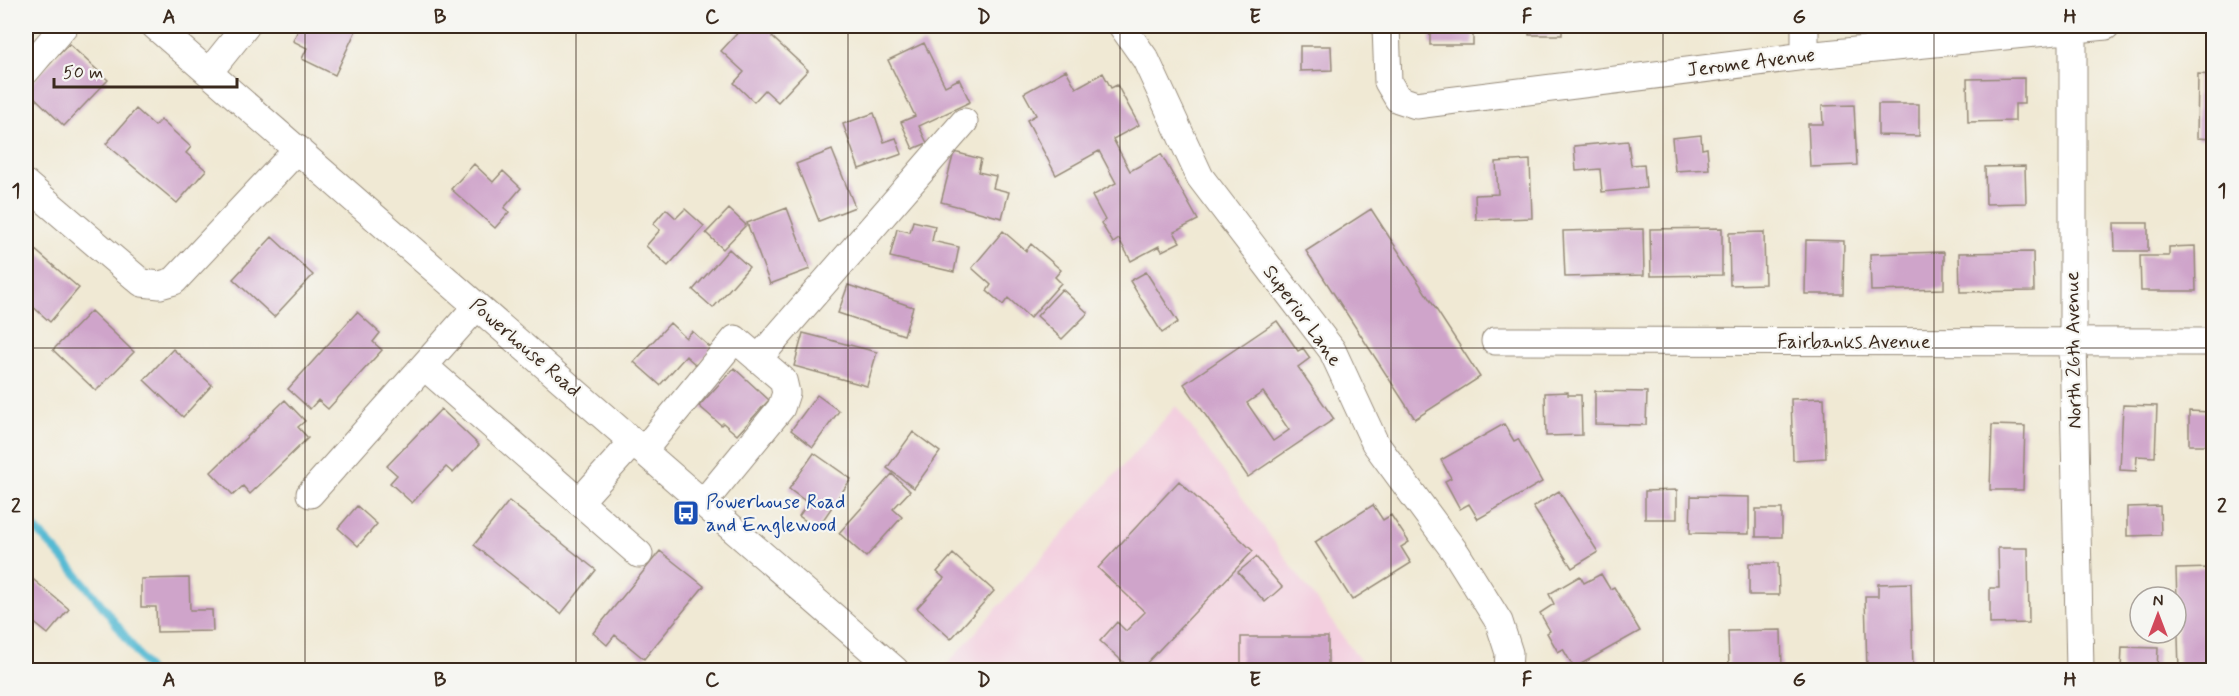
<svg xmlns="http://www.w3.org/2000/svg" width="2239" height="696" viewBox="0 0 2239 696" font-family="Mynerve,sans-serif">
<rect width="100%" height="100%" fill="#f6f6f2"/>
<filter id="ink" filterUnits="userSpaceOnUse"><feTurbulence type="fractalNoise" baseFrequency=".0167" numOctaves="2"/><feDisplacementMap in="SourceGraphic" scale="12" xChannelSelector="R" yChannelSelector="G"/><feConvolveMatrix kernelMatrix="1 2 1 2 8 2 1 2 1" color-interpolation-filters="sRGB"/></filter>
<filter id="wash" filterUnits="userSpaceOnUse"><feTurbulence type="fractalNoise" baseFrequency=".008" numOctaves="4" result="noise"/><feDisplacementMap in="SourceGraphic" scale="24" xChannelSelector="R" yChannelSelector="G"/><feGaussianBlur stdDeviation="1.35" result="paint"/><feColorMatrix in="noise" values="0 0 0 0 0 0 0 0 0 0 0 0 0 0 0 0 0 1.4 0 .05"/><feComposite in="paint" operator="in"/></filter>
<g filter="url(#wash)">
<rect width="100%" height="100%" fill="#f0e9d4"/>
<!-- built -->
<path fill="#f3cfdf" d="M1176,406L1367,670H942Z"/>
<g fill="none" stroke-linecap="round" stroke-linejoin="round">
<!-- stream -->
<path stroke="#55bad3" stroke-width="8" d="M26,520C73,565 112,616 149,670"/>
</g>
<g id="blocks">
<!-- building -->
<path fill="#cfa4ca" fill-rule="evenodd" d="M300,26H358L335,75L302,59L307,48L293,41Z
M744,26H783L772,37L808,70L778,102L765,90L754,102L734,83L744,72L721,51Z
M1430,26H1473V45H1430Z
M1497,26H1523V32L1497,33Z
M1529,26H1562V35H1529Z
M924,43L945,86L959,79L970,102L919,126L927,143L913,149L901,122L915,116L888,60Z
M69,44L108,80L64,126L26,89Z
M1300,46H1331L1332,70L1300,71Z
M1066,70L1076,88L1103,73L1111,88L1117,85L1139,125L1113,139L1130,171L1161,154L1198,220L1174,232L1180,242L1162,251L1159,246L1131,261L1119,239L1113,243L1101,223L1105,220L1092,196L1116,183L1099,151L1056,175L1027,120L1036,115L1024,93Z
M2198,74L2214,75L2212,139L2197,138Z
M2024,78V104H2015V121L1968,122L1967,79Z
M1878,104H1919V136L1878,135Z
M1854,105L1857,165L1810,167L1808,124H1823L1822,106Z
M136,109L155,126L161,120L191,147L186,153L206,170L177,203L106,144Z
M874,113L884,142L896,138L902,154L859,169L843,124Z
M1701,135L1702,149L1707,148L1709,169L1675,171L1672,138Z
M1628,141L1631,165L1644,164L1646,188L1602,192L1600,169L1576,171L1574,146Z
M832,150L855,207L819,221L796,164Z
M954,152L981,159L978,172L996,176L993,188L1009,192L1002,218L941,202Z
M1530,160L1532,218L1476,220L1475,195L1498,194L1496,162Z
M474,164L493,182L503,171L521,188L504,208L509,212L495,228L451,189Z
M2025,166L2026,203L1986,204L1985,167Z
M787,208L810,269L770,284L747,223Z
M666,209L676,218L685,209L704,226L668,266L646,246L660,230L653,224Z
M729,209L746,225L723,249L706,233Z
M1371,209L1480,377L1415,419L1306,251Z
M913,221L935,226L932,241L959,247L954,272L890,257L897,229L910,232Z
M2114,223H2148V251H2115Z
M1722,228V275L1651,276L1650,229Z
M1643,229L1644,275L1565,277L1563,231Z
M1003,231L1026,251L1031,244L1061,270L1055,277L1061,283L1030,318L1008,298L1003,305L987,291L991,285L972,268Z
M1764,232L1765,284L1730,285L1729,233Z
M272,237L313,275L274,317L233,279Z
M1806,240L1844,241L1843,294H1805Z
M26,242L79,288L50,322L31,305L26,310Z
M2195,246L2196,291H2141L2140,256H2169V247Z
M729,249L749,267L713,308L693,290Z
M1944,252V289L1871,291L1870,254Z
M2033,252L2034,291L1960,292L1959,253Z
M1146,272L1178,322L1162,333L1130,281Z
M848,285L913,307L904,335L838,313Z
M1062,289L1088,313L1062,339L1037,316Z
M91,311L134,352L96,391L53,350Z
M357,312L380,333L373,342L382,350L328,409L318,400L310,409L288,389Z
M1277,321L1298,351L1303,348L1310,358L1298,367L1334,419L1248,477L1184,384ZM1263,392L1289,430L1273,441L1247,403Z
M670,323L686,338L692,331L712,349L696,365L686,356L660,385L634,362Z
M803,333L877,352L867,386L794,366Z
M173,349L212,385L183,417L144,380Z
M734,368L769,400L737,435L723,423L721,425L699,406Z
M1595,391L1647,392L1646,425L1595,424Z
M1568,392V395H1581L1582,435L1546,436L1545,393Z
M817,395L839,411L813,447L791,430Z
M1824,398L1826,458L1793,460L1791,399Z
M285,400L305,421L298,427L308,438L250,494L243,486L233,495L211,472Z
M2123,405L2157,406L2155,457L2137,456L2136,471L2120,470Z
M441,409L479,445L453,473L446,467L412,503L390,483L397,475L387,466Z
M2189,411L2210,412V445H2189Z
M1504,424L1514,441L1518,439L1542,482L1478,519L1469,504L1460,509L1445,481L1451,478L1441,460Z
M1992,425L2025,426L2023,490H1990Z
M913,432L940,452L914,488L887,468Z
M814,453L851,479L817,529L799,516L808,503L789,489Z
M892,474L910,491L893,509L902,517L866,557L839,533Z
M1179,481L1253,551L1140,670H1132L1100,641L1117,622L1126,631L1145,612L1098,568Z
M1677,490V519H1645V491Z
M1559,491L1598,552L1572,568L1533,507Z
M1691,496L1749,497V534L1690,533Z
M509,501L596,570L561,614L474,545Z
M1373,505L1383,520L1391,515L1409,542L1401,547L1411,563L1352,600L1315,542Z
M357,506L377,524L358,546L338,528Z
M2160,506L2161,535L2127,536V507Z
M1756,509H1782V537H1756Z
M1998,548H2028L2029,623L1990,624V588H1999Z
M660,551L704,586L644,659L615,635L607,645L593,633Z
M953,554L994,591L951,639L917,608L944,578L937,572Z
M1256,557L1282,587L1265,602L1238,572Z
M1749,563H1778L1779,595H1749Z
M2212,568L2214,670H2179L2176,569Z
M1601,574L1610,589L1614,587L1640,631L1574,668L1563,649L1558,652L1547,633L1550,631L1540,613L1554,604L1549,594L1580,576L1584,583Z
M29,576L69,609L48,634L32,621L26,629V581Z
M189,578L190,610H212L213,631L157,632L156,607H141V579Z
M1911,583L1913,670H1867L1865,596H1878V584Z
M1781,630L1782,670H1729L1728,631Z
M1241,637H1328V670H1241Z
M2122,647L2158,648L2157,670H2121Z"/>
</g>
</g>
<g filter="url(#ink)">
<use href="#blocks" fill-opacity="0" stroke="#968a79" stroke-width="1.5"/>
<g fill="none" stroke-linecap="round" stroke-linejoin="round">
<defs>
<path id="minor" d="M155,26L895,670
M1122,26L1146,60L1200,177L1332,350L1375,443L1456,553L1499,622L1509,653L1508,670
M1386,26L1388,82L1398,99L1416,105L1805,56L2106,26
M1805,26V56
M2073,30V342L2080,670
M26,71L64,26
M209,72L246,26
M26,184L142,283L160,285L174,281L298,149
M1495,341L2214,342
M758,359L964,122
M424,366L639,554
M643,451L735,339L783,380L786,393L781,408L703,503
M310,494L477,306
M579,502L633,442"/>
</defs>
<!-- minor casing -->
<use href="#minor" stroke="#968a79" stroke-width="29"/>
<!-- minor -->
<use href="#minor" stroke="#fff" stroke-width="27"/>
</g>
</g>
<!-- grid -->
<path fill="none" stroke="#3b2a1e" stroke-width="1.5" stroke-opacity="0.55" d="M305,26V670M576,26V670M848,26V670M1120,26V670M1391,26V670M1663,26V670M1934,26V670M26,348H2214"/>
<!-- icons -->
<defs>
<symbol id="bus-square" viewBox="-11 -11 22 22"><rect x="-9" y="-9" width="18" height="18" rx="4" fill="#1a4fb4" stroke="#f6f6f2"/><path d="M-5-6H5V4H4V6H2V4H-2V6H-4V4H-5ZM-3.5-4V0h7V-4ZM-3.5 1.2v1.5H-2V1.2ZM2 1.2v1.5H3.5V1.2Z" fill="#fff"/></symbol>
</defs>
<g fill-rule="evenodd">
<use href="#bus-square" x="671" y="498" width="30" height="30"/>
</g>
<g text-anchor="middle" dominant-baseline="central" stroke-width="4.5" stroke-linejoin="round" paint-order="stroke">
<!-- street labels -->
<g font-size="20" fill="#3b2a1e" stroke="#f6f6f2">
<text transform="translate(1751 63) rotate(-7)">Jerome Avenue</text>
<text transform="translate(1302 316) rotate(54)">Superior Lane</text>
<text x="1854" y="342">Fairbanks Avenue</text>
<text transform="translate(525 348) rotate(41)">Powerhouse Road</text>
<text transform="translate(2074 350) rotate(-91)">North 26th Avenue</text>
</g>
<!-- transit labels -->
<g font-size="20" fill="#164399" stroke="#f6f6f2" text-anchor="start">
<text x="706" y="502">Powerhouse Road<tspan x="706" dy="23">and Englewood</tspan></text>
</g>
</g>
<!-- margin -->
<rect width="2239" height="696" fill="none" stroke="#f6f6f2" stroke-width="66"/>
<!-- north arrow -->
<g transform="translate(2158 615)"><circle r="28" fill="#f6f6f2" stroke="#aba49d" stroke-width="1.5"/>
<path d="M0-4.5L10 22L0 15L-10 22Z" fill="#d1495b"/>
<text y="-9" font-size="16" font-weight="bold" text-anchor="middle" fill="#3b2a1e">N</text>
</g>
<!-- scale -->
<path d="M54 78v9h183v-9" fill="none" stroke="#3b2a1e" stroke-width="3"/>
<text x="63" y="78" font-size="18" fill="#3b2a1e" stroke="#f6f6f2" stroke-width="4.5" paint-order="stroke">50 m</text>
<rect x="33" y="33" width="2173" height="630" fill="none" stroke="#3b2a1e" stroke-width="2"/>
<g font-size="20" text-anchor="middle" font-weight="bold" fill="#3b2a1e">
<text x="169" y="23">A</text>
<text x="440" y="23">B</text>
<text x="712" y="23">C</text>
<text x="984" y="23">D</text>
<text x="1255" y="23">E</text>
<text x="1527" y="23">F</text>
<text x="1799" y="23">G</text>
<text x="2070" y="23">H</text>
<text x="16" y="197">1</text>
<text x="2222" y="197">1</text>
<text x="16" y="512">2</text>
<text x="2222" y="512">2</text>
<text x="169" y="686">A</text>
<text x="440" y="686">B</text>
<text x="712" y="686">C</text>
<text x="984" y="686">D</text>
<text x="1255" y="686">E</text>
<text x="1527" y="686">F</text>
<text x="1799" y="686">G</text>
<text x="2070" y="686">H</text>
</g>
</svg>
